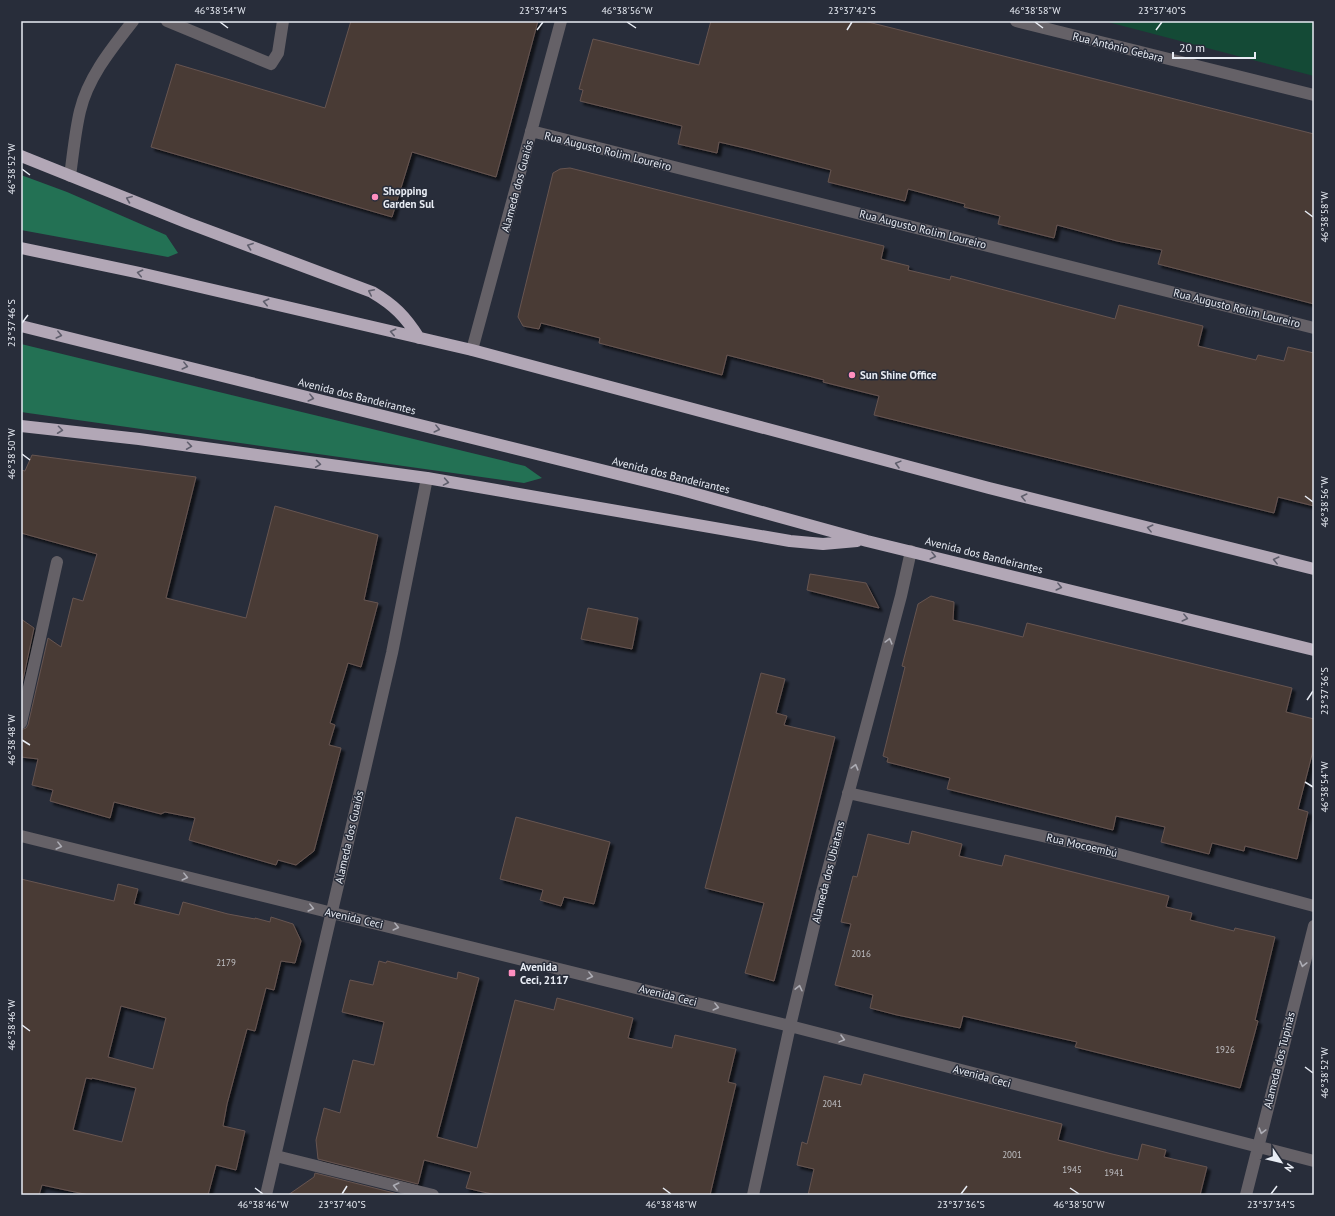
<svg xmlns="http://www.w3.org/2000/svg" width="1335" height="1216" viewBox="0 0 1335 1216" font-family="'PT Sans',sans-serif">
<defs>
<filter id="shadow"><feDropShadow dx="3.5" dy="3.5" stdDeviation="1" flood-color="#0009"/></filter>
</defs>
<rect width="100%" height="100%" fill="#282d3a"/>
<!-- green -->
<path fill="#144a36" d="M1104,21H1314V76Z"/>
<!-- forest -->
<path fill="#237154" d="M21,175L67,192L166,235L178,253L168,257L21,230Z
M21,344L525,466L542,478L524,483L21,412Z"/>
<!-- building -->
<path fill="#4a3a36" stroke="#665550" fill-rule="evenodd" filter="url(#shadow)" d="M351,21H538L496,177L412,152L392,217L151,147L176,64L325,108Z
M711,21H864L1314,134V304L1158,264L1162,250L1117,241L1057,225L1054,238L998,224L1000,216L964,207L965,204L908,189L905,201L828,182L831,170L749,149L719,142L717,153L678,144L682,126L580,101L583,90L579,89L593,39L699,65Z
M570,168L884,246L881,259L909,266L908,270L950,280L951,276L1115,319L1119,305L1203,326L1198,346L1256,360L1258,355L1284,361L1288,347L1314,353V506L1278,497L1274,513L874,415L879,396L823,382L824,380L727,355L722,375L599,343L600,338L541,323L539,329L523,326L518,317L519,312L553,173L560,169Z
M32,455L196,477L166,598L246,618L275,506L378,535L364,600L378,603L361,667L348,663L330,723L335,725L329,745L341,748L314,851L296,865L278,860L276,865L189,840L195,818L165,812L161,814L114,802L110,818L50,801L53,790L32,785L38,759L21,757V730L26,728L28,725L48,638L61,647L73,598L83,601L97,554L21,533V470L25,471Z
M810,574L866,583L879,608L807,590Z
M931,596L954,602L953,620L979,626L1023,637L1027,623L1292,688L1286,712L1314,719V747L1298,809L1308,812L1297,859L1245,846L1244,851L1212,843L1209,854L1161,842L1165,827L1116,816L1113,830L947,789L950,778L887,762L888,758L883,756L905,667L902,666L918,604Z
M588,608L638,618L632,649L581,639Z
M21,619L34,628L21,689Z
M761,673L785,679L776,713L787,716L784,725L835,737L774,981L745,973L764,903L705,888Z
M516,817L610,842L594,904L564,897L561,906L540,900L543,890L500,879Z
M912,831L962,844L959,856L1002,866L1005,855L1169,896L1166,907L1192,913L1190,920L1234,931L1235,928L1275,937L1255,1020L1258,1021L1240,1088L1075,1047L1077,1042L963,1016L960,1028L897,1015L870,1008L873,995L835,985L851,924L841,922L853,876L857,877L868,834L909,844Z
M21,879L114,901L118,884L138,889L134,904L179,915L183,902L228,914L255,919V918L270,922L271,917L293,924L301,941L295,963L281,961L274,990L266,988L255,1031L247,1029L227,1104L223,1126L245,1131L236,1170L216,1165L208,1195H89L42,1185L39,1195H21ZM121,1006L166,1018L153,1069L108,1057ZM86,1078L92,1079V1078L136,1088L122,1142L73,1130Z
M379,961L386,963L387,961L457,979L458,972L479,978L437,1137L477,1148L515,1000L554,1010L557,998L633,1018L628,1038L672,1048L675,1035L736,1049L728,1082L736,1084L710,1195H496L466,1188L471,1172L424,1160L418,1184L318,1159L316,1140L324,1108L340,1113L353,1060L374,1065L384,1022L342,1012L350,980L373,985Z
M864,1074L1062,1124L1058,1140L1112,1154L1138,1160L1142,1144L1166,1150L1164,1157L1207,1167L1200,1195H808L814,1169L797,1165L802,1142L807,1144L824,1076L861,1085Z
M315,1173L402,1195H288L314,1177Z"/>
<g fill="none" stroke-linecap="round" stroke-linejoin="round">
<!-- minor -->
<path stroke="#656167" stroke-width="12" d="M167,21L271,64L278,53L283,21
M1016,21L1314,95
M531,131L1314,328
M70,176C73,155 75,132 80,111C88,77 112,48 133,21
M472,350L561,21
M21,723L57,562
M848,793L1092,847L1314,906
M21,836L790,1026L1314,1161
M276,1156L433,1195
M266,1195L392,653L427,478
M753,1195L790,1026L822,892L901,596L911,551
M1246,1195L1314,926"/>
<!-- highway -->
<path stroke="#b2a7b6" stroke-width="12" d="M21,156L188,223L372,292C394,305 405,316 419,338
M21,248L140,273L472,350L989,488L1314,569
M21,326L682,490L867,541L1314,650
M21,426L139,439L427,478L790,541L823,544L857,541"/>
</g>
<!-- one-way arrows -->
<defs><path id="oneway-chevron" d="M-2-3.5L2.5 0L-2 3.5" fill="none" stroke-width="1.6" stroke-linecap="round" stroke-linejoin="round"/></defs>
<g stroke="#5f5e6c">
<use href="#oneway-chevron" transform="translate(129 199) rotate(-158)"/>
<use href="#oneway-chevron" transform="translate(250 246) rotate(-160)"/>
<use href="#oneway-chevron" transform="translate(140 273) rotate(-168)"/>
<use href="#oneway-chevron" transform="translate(371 292) rotate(-154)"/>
<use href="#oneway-chevron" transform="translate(266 302) rotate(-167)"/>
<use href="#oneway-chevron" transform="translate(393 332) rotate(-167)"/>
<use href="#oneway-chevron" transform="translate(59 335) rotate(14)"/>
<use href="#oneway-chevron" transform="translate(185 366) rotate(14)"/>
<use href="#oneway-chevron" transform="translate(311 398) rotate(14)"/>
<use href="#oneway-chevron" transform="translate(437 429) rotate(14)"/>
<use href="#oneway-chevron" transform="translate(60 430) rotate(7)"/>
<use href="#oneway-chevron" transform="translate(189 446) rotate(8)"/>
<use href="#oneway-chevron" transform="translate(318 464) rotate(8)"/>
<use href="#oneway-chevron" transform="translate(898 464) rotate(-165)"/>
<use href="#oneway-chevron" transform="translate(446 482) rotate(10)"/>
<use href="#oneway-chevron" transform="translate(1024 497) rotate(-166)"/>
<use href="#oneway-chevron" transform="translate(1150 528) rotate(-166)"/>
<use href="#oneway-chevron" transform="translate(933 556) rotate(14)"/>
<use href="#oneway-chevron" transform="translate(1276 560) rotate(-166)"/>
<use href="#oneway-chevron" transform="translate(1059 587) rotate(14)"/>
<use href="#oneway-chevron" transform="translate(1185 618) rotate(14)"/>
</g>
<g stroke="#adadb5">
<use href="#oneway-chevron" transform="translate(889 641) rotate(-75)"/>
<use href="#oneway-chevron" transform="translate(855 767) rotate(-75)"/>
<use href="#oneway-chevron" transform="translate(59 846) rotate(14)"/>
<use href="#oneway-chevron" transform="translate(185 877) rotate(14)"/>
<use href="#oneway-chevron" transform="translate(311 908) rotate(14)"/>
<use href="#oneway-chevron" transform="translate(396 927) rotate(14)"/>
<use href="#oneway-chevron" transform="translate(1303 964) rotate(104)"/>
<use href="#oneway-chevron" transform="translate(590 976) rotate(14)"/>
<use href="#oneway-chevron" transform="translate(799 988) rotate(-77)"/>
<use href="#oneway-chevron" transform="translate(716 1007) rotate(14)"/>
<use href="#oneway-chevron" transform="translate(842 1039) rotate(15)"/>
<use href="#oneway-chevron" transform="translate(1262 1131) rotate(105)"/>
<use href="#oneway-chevron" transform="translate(396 1186) rotate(-166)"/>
</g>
<!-- ticks -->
<path fill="none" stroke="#e8ecf4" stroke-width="1.5" d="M220,22L228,28M627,22L636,28M1035,22L1043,28M537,30L543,22M847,30L852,22M1156,30L1162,22M22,169L30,175M1305,211L1313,217M22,323L28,315M22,454L30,460M1305,496L1313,502M1307,700L1313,691M22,740L30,745M1305,782L1313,787M22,1025L30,1031M1305,1067L1313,1073M255,1188L263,1194M663,1188L671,1194M1070,1188L1079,1194M342,1194L347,1186M961,1194L967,1186M1271,1194L1277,1186"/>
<!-- markers -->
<g fill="#fd8ebf" stroke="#282d3a" stroke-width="1.5">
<circle cx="375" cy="197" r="4"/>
<circle cx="852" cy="375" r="4"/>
<rect x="508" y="969" width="8" height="8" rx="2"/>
</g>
<g text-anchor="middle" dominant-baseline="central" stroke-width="3" stroke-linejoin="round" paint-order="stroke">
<!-- number labels -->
<g font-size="9" fill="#c0c0c4">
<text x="861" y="953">2016</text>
<text x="226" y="962">2179</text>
<text x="1225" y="1049">1926</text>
<text x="832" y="1103">2041</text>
<text x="1012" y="1154">2001</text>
<text x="1072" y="1169">1945</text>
<text x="1114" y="1172">1941</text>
</g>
<!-- street labels -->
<g font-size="11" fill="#e8ecf4" stroke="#282d3a">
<text transform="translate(1118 47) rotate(14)">Rua Antônio Gebara</text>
<text transform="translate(608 151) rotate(14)">Rua Augusto Rolim Loureiro</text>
<text transform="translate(517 186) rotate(-75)">Alameda dos Guaiós</text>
<text transform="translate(923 229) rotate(14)">Rua Augusto Rolim Loureiro</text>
<text transform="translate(1237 308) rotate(14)">Rua Augusto Rolim Loureiro</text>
<text transform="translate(357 396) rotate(14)">Avenida dos Bandeirantes</text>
<text transform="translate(671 475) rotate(14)">Avenida dos Bandeirantes</text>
<text transform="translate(984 555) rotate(14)">Avenida dos Bandeirantes</text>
<text transform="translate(349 837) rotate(-77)">Alameda dos Guaiós</text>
<text transform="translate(1082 845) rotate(13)">Rua Mocoembú</text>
<text transform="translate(828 872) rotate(-76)">Alameda dos Ubiatans</text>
<text transform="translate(354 918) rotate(13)">Avenida Ceci</text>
<text transform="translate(668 995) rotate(14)">Avenida Ceci</text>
<text transform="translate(1279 1060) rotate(-76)">Alameda dos Tupinás</text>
<text transform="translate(982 1076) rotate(15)">Avenida Ceci</text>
</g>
<!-- poi labels -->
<g font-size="11" font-weight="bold" fill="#e8ecf4" stroke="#282d3a" text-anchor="start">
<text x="383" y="191">Shopping<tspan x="383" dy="13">Garden Sul</tspan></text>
<text x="860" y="375">Sun Shine Office</text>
<text x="520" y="967">Avenida<tspan x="520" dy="13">Ceci, 2117</tspan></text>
</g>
</g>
<!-- border -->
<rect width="1335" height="1216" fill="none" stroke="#282d3a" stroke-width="44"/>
<!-- north arrow -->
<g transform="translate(1281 1162) rotate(125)" stroke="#282d3a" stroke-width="3" paint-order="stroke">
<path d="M0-3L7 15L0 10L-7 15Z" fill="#e8ecf4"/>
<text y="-6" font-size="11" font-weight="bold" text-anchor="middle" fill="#e8ecf4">N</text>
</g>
<!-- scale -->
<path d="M1173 52v6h82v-6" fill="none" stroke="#e8ecf4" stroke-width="2"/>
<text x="1179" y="52" font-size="12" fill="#e8ecf4" stroke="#282d3a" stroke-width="3" paint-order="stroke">20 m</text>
<rect x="22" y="22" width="1291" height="1172" fill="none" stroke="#e8ecf4" stroke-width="1.5"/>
<g font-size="10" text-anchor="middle" fill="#e8ecf4">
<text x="220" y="14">46°38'54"W</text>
<text x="543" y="14">23°37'44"S</text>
<text x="627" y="14">46°38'56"W</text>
<text x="852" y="14">23°37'42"S</text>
<text x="1035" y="14">46°38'58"W</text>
<text x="1162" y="14">23°37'40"S</text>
<text transform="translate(11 169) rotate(-90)" y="4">46°38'52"W</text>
<text transform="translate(1324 217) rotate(-90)" y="4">46°38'58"W</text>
<text transform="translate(11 323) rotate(-90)" y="4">23°37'46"S</text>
<text transform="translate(11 454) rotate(-90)" y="4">46°38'50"W</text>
<text transform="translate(1324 502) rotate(-90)" y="4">46°38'56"W</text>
<text transform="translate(1324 691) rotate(-90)" y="4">23°37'36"S</text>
<text transform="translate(11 740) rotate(-90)" y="4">46°38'48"W</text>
<text transform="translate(1324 787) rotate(-90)" y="4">46°38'54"W</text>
<text transform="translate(11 1025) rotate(-90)" y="4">46°38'46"W</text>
<text transform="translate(1324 1073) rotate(-90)" y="4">46°38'52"W</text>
<text x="263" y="1208">46°38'46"W</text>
<text x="342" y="1208">23°37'40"S</text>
<text x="671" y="1208">46°38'48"W</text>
<text x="961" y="1208">23°37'36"S</text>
<text x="1079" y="1208">46°38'50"W</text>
<text x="1271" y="1208">23°37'34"S</text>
</g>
</svg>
